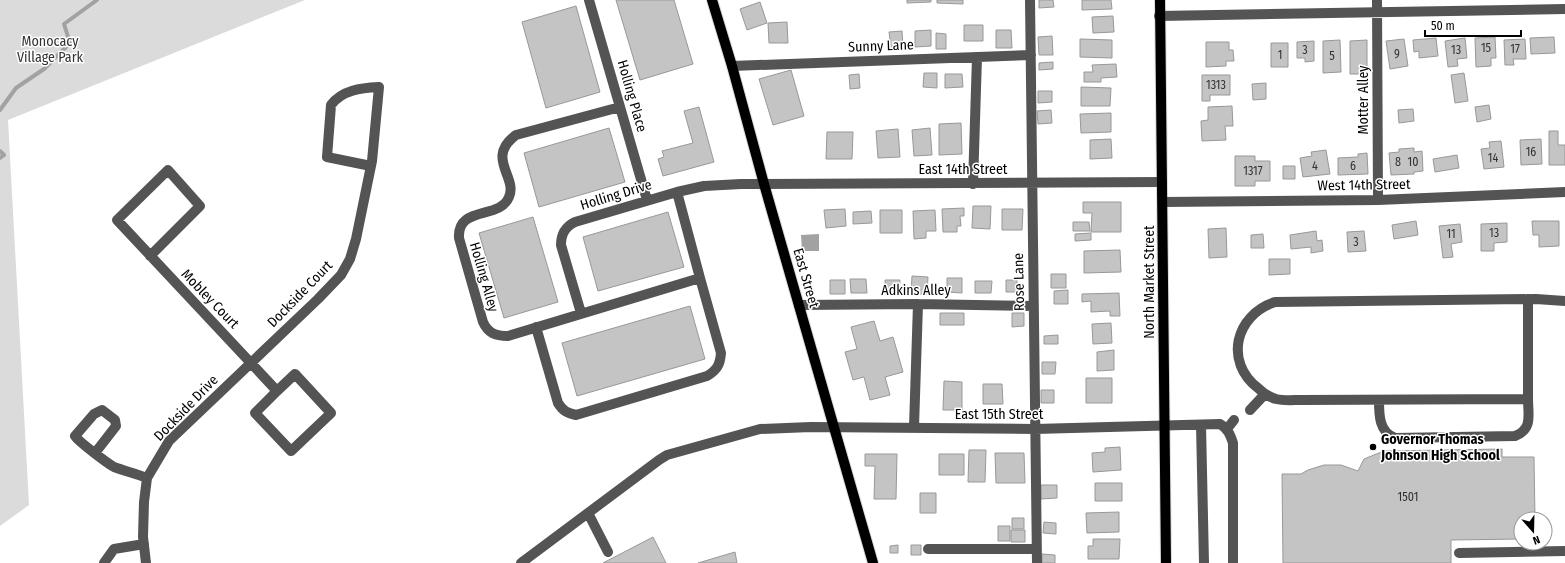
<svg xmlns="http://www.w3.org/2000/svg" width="1565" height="563" viewBox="0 0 1565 563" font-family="'Fira Sans Condensed',sans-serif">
<rect width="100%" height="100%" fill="#fff"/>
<!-- green -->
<path fill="#dbdbdb" d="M0,0H305L8,120L29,505L0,526Z"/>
<!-- water -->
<path fill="#a2a2a2" d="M819,234V251H802L801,235Z"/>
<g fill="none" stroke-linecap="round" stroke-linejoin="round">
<!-- stream -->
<path stroke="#a2a2a2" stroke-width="4" d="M0,110L16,88L44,69L70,43L64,24L97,0
M0,151L4,155L0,158"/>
</g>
<!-- building -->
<path fill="#c4c4c4" stroke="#989898" d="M616,0H674L693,64L640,80Z
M907,0H931V2L907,3Z
M937,0H963V4L937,3Z
M1039,0H1053L1054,7L1039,8Z
M1082,0H1111L1112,9L1082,10Z
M760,2L767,23L747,30L740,9Z
M576,6L600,92L546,108L522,22Z
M1113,16L1114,32L1093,33L1092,17Z
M787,22L788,43H769L768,23Z
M964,25H983V41H964Z
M931,30V46L915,47V31Z
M996,30H1011L1012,48H996Z
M902,31L903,47L891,48L889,32Z
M936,33L946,34V49H936Z
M1052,36L1053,55H1039L1038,37Z
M1495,37L1496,58H1491V66L1476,67L1475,38Z
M1554,37L1555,53L1531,54L1530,38Z
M1436,38L1438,56L1419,58V51L1414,52L1413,40Z
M1465,38L1467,58L1457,59L1458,66L1448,67L1445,41Z
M1080,39L1112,40V58L1080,57Z
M1404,39L1408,66L1390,69L1386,41Z
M1525,39L1526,59H1513L1514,65H1505L1504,40Z
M1340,40L1341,72L1323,73V41Z
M1367,40V74H1350V41Z
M1314,41V61L1305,62V58H1297V42Z
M1206,42H1229V50H1233L1234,61H1226V66L1206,67Z
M1271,43H1288V67H1271Z
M1053,62V69L1039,70V63Z
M1116,64L1117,77L1101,78V82H1084V72H1093L1092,65Z
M791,70L804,116L773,125L759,79Z
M924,73H937V88L923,87Z
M1464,73L1468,101L1455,103L1451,75Z
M859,74L860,88L850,89L849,75Z
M945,74H962L963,87L945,88Z
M1202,75H1230V95H1210V101H1202Z
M1266,83V99L1253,100L1252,84Z
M1081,87L1111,88L1110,106H1081Z
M1038,91H1052V102L1038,103Z
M1489,105L1491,119L1477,122L1475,107Z
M1232,106L1233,126H1225L1226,140L1202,141L1201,121L1208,120V107Z
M699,107L714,162L663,176L658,159L664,157L662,151L693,143L684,111Z
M1413,109L1414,121L1399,123L1398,110Z
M1051,110L1052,123L1038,124L1037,111Z
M1111,113V132L1081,133L1080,114Z
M961,123L962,154L939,155V124Z
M609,128L625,182L539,207L524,153Z
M930,128L932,155L914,156L912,130Z
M898,129L900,157L878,158L876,131Z
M1549,131H1558V145H1565V165H1549Z
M827,132H853L852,159H826Z
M1111,139L1112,158L1090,159V140Z
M1541,139L1542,164L1521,165L1520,140Z
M1501,141L1504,167L1484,169L1481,149L1490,148L1489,142Z
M1414,148V152L1422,151L1423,171L1414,172V174L1391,175L1389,153L1399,152V149Z
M1326,150L1330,174L1303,177L1300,158L1312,156L1311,152Z
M1367,153L1368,174L1338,175V158L1358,157V154Z
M1457,155L1459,168L1435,172L1433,159Z
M1235,156H1255V161H1270V181H1255V186H1235Z
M1283,166H1295V179H1283Z
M1083,202H1121V232H1091L1092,213H1083Z
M973,206H991L990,229L972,228Z
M964,208V216H960L961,226H957V232H943L942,209Z
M845,209L846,226L826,228L824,210Z
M1002,209H1023L1022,230H1002Z
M880,210H902V233H880Z
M935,210L936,231H926V238L914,239L913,211Z
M871,211L872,223L853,224V212Z
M668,212L684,267L598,291L583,237Z
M533,217L558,302L504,318L479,233Z
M1416,221L1418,235L1394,239L1392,225Z
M1532,221H1559V246L1539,247V235H1533Z
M1073,222H1089L1090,231H1073Z
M1507,223V242L1494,243V251H1481V224Z
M1460,224L1462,242L1451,244L1453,257L1443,258L1439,226Z
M1226,228L1227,257L1209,258L1208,229Z
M1316,231L1317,241L1322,240L1323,251L1311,253V247L1291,249L1290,235Z
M1364,231L1366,251L1348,252L1347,232Z
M1091,233V240L1075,241V234Z
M1263,234L1264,248H1251V235Z
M1120,250L1121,272L1084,273V251Z
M1269,259H1290V274L1269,275Z
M1051,274H1066V288H1051Z
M912,276L928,277L927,294H911Z
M947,278H962V293L947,292Z
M850,279H866L867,293H851Z
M830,280H845V294H830Z
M885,280H900L899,294H885Z
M1006,280H1017V292H1006Z
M975,281H992L991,293H975Z
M1068,290V304H1054V291Z
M1119,293L1120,316H1110V311L1091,312V301L1082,302V294Z
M690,306L705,359L577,396L562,343Z
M940,313H964V325H940Z
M1012,313H1024V326L1012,327Z
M874,321L880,341L893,337L903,372L885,377L890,395L870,400L864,377L853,380L845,352L857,349L851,327Z
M1111,323L1112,343L1093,344L1092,324Z
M1058,335V344H1044V336Z
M1114,350V370L1097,371V352Z
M1042,362H1056L1055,374H1042Z
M1086,378H1112V403H1086Z
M944,381L962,382V410H943Z
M983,384H1002L1003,404H983Z
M1041,390H1054V403H1041Z
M1120,447L1121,470L1093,472L1092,453L1105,452V448Z
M1502,449V457H1534L1535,519H1521V539L1451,540V563H1283L1282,474H1301L1308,470L1324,465H1341L1358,471L1364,459L1384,451Z
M969,450H986L985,482H968Z
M995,453H1024L1025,483H996Z
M865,454H897L896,499H874L875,466H865Z
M939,454H964V475H939Z
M1095,483H1122V501H1095Z
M1041,485H1057V498L1041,499Z
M920,493H936V513H920Z
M1119,512V532L1087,533L1086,513Z
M1012,518H1024V529H1012Z
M1044,522L1056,523V534L1043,533Z
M998,526H1010V541H998Z
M1011,530H1025V542H1011Z
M653,537L666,563H603Z
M1093,539H1120L1119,559H1088V546H1093Z
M898,545V553H890V546Z
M911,545H921V555H911Z
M735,552L737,563H698Z
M1042,554L1055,555V563H1042Z"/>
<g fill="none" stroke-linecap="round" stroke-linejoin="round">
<defs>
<path id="major" d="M712,0L732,66L764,184L873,563
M1160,0L1166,563"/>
</defs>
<!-- major casing -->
<use href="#major" stroke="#dbdbdb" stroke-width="12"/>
<!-- minor -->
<path stroke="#545454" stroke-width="10" d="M589,0L647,200
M1030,0L1037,563
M1377,0L1378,200
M1159,16L1565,9
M732,66L1031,55
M620,107L516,135C485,158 518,177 509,197C500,220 457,205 459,238L483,322C488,333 495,336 508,336L700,278L677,192
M973,184L977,57
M1163,202L1378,200L1565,192
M150,256L200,206L168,170L117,220L277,391L295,374L331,413L291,451L255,413L277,391
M1528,299V399L1301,400C1293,400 1284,401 1276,399C1269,397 1263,393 1258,388C1224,362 1235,315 1275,302L1536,299L1565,301
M799,305L918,304L1033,306
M581,313L561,245C561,234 565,227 575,222L677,192L704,186L741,184L1162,182
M536,327L558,403C563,411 567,413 576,415L707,376C717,370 720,365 721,353L700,278
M1379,400C1379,415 1379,432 1395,438L1515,436C1533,429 1528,415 1528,399
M1250,410L1265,394
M1201,425L1204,563
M914,427L918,304
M1227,429L1234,420
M95,453L116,426L115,420L102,410L94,414L75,436C79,442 107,463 114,467C125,471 137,474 147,478
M588,513L608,552
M928,549H1036
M1459,553L1565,551
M104,563L114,549L144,544
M146,563L143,537L144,502L147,478L169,441L318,299L341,275L350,259L356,239L372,161L379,87C361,88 342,90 331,105L327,157L371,166
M521,563L659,460L667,455L760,429L811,427L1035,429L1220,424C1228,429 1230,434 1233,443V563"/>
<!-- major -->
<use href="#major" stroke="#000" stroke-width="10"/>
</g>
<!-- markers -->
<circle fill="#000" stroke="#fff" stroke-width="1.5" cx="1373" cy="447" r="4"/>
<g text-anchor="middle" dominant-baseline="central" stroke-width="3" stroke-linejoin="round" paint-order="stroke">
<!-- number labels -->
<g font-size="12" fill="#313131">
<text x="1486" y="48">15</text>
<text x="1515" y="49">17</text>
<text x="1305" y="50">3</text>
<text x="1456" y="50">13</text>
<text x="1397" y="54">9</text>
<text x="1280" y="55">1</text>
<text x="1332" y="56">5</text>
<text x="1216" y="85">1313</text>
<text x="1531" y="152">16</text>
<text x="1493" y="158">14</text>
<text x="1398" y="162">8</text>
<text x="1413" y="162">10</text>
<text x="1315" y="166">4</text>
<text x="1353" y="166">6</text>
<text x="1253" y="171">1317</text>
<text x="1494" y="233">13</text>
<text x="1451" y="234">11</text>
<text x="1356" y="242">3</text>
<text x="1408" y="497">1501</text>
</g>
<!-- park labels -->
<g font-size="14" fill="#323232" stroke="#fff">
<text x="50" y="41">Monocacy<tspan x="50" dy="16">Village Park</tspan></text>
</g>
<!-- street labels -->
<g font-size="14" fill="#000" stroke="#fff">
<text transform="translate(881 46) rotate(-2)">Sunny Lane</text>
<text transform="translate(632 96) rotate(74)">Holling Place</text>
<text transform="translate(1363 100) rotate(-90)">Motter Alley</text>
<text x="963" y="169">East 14th Street</text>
<text transform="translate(1364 185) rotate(-1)">West 14th Street</text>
<text transform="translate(616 195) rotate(-17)">Holling Drive</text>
<text transform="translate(484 277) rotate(74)">Holling Alley</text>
<text transform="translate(806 278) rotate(74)">East Street</text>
<text transform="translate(1019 282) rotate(-91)">Rose Lane</text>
<text transform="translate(1149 282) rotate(-90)">North Market Street</text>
<text x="916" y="290">Adkins Alley</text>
<text transform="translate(300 294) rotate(-46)">Dockside Court</text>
<text transform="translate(210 299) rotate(46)">Mobley Court</text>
<text transform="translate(186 408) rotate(-46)">Dockside Drive</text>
<text x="999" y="414">East 15th Street</text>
</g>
<!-- poi labels -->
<g font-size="14" font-weight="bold" fill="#000" stroke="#fff" text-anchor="start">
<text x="1381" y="439">Governor Thomas<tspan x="1381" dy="16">Johnson High School</tspan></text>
</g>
</g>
<!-- north arrow -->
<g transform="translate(1533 531) rotate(160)"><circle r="19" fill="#ffffff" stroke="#999999"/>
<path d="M0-3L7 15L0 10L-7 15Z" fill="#000000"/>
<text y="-6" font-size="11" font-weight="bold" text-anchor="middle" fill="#000000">N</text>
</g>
<!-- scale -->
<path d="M1425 30v6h96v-6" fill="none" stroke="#000000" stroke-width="2"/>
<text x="1431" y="30" font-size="12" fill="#000000" stroke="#ffffff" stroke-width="3" paint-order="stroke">50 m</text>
</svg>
